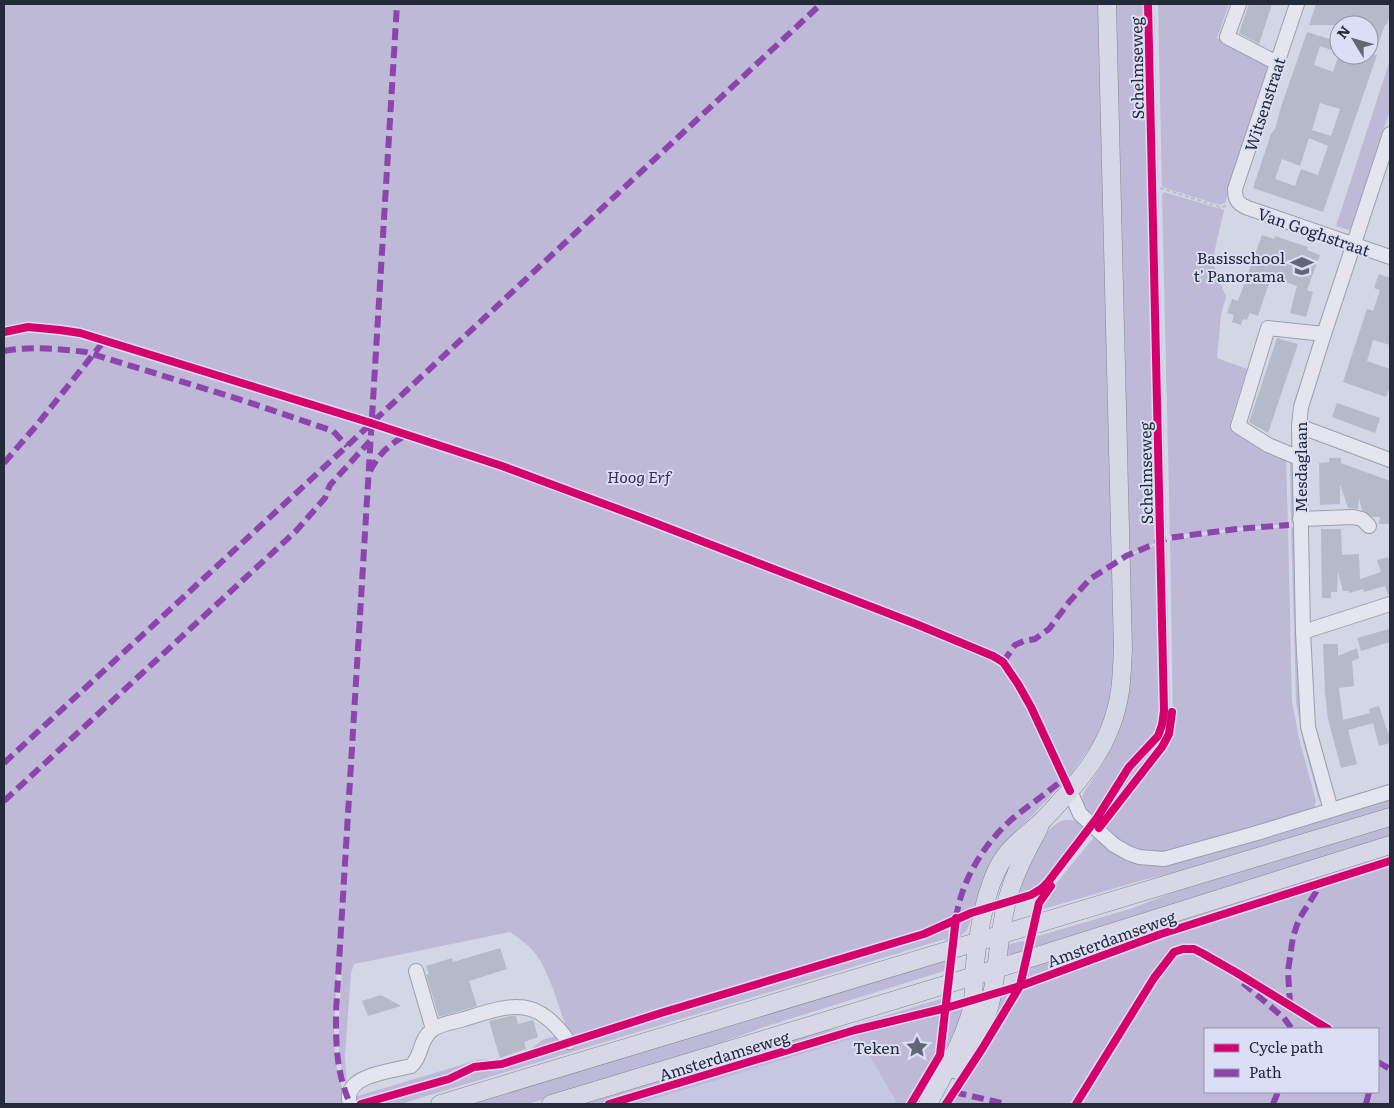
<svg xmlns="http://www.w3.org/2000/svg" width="1394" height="1108" viewBox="0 0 1394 1108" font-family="Literata,serif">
<rect width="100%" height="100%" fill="#d3d6e5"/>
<!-- farmland -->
<path fill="#c5c7e3" d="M858,1037L896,1101L894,1104H638Z"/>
<!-- green -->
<path fill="#beb9d6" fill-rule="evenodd" d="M4,4H1102L1116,666L1108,708L1102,727L1092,745L1068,778L998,851L986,875L975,909L923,932L903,939L570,1039C562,1016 549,969 534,952C527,944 519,938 510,932L354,964L351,973L345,1056L347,1089C333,1047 341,1010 342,967H337L334,1031L335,1060L346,1104H4Z
M1113,4H1146C1149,183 1155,362 1158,542L1126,556Z
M1150,4H1154L1158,185L1154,184Z
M1158,4H1229L1217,38L1271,64L1225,203L1220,205L1162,187Z
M1390,60V110L1351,227L1349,230L1336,226Z
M1154,189L1158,190L1166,538L1162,540Z
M1164,192L1224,210L1215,249L1213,264L1226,297L1221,314L1217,358L1247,369L1230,424L1286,459L1288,524L1236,528L1170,536L1162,195Z
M1290,462L1294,468L1295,523H1291Z
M1288,527L1292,702L1299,738L1316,801L1313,811L1160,854C1132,852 1123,846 1103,826L1164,748L1171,734L1173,723L1170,540L1236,531Z
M1291,527H1295L1300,703L1322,800L1319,801L1303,742L1296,702Z
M1166,540L1170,712L1167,731L1161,746L1101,822L1099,820C1109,804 1116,787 1127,773C1145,748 1163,745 1165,711L1162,542Z
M1158,544L1162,711C1158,747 1135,751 1118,778C1110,792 1103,806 1094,819C1085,810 1080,804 1084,792L1103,764L1117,733L1126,557Z
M1390,798V811L1218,863L1143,880L1040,910L1045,897L1095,836L1135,862Z
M1065,820C1073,820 1082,821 1085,829L1047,881L1033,891L1018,896V892C1027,870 1040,826 1065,820Z
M1390,824V837L1033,949L1035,937L1133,908L1196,883Z
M1390,851V859L1141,939L1023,983L1027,966Z
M1390,863V1104H948L1017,993L1033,983L1159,936ZM1205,1029H1378V1092H1205Z
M973,915L967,930L956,940L958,922L962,919Z
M952,923L951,942H947L945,939L400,1104H367L423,1089L480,1068L507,1064L573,1043L905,942L925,936Z
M1029,940L1026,951L1010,955L1008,953L1007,948L1010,944Z
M948,959L947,970L767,1026L679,1058L528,1104H464Z
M1013,990L980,1048L958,1083L956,1080C975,1054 992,1024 1002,993Z
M944,998L943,1007L854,1028L600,1104H571L784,1040L854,1025Z
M963,1006L965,1013L938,1071L935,1069L942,1055L947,1013L949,1010Z
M932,1014L939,1015L942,1020L939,1045L935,1061L908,1104H894L896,1101L858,1037L638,1104H616L855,1032Z
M559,1035L565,1041L516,1058L500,1063L479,1065L421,1086L354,1104L351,1098L481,1059L499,1061L526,1053L542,1040Z"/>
<!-- building -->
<path fill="#b4bac8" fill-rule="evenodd" d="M1249,4H1272L1259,44L1239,33Z
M1316,4H1390V14L1387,24L1385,25L1374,55H1377L1323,212L1253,188L1271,134L1275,129L1281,107L1307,32L1339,42L1337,52L1320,46L1314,65L1333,72L1339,54V55L1358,60L1359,55H1369V25H1309ZM1320,103L1340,109L1331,136L1312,130ZM1309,138L1328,146L1318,175L1301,169L1295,186L1275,179L1282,159L1300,166Z
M1262,235L1274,239L1275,236L1308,247L1307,250L1320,255L1307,290L1313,292L1306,317L1290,313L1297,286L1271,277L1258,316L1250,313L1247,320L1243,319L1241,325L1232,322L1234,315L1227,313L1232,299L1238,301Z
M1379,274L1390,278V345L1373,340L1367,361L1390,369V386L1386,397L1343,382L1367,309L1373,311L1380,290L1374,288Z
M1277,338L1298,344L1268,433L1249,422Z
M1337,403L1380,418L1375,433L1332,417Z
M1329,458H1341V463L1390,481V524H1379L1380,517H1372L1362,510L1359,498L1358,509L1348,508L1340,484V504L1320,505L1319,463L1329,462Z
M1321,529H1341L1342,555L1359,554L1360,579L1381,572L1377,560L1388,557L1390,565V594H1388L1385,586L1364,592L1363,589L1349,593V591H1343L1338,572L1337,592H1331V598H1322Z
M1389,629L1390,642L1361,651L1357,638Z
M1323,644H1338V656L1357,648L1359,658L1352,661L1354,686L1339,688L1343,720L1370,713L1369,709L1379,706L1388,733L1390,732V743L1379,746L1373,723L1348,730L1357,764L1341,768L1328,719L1325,692Z
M500,948L507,969L469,981L477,1006L439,1017L426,975L429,974L426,966L452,958L453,962Z
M381,995L401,1006L368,1016L362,1001Z
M511,1016H516L518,1024L533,1020L538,1037L524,1042L526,1049L500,1058L489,1021Z"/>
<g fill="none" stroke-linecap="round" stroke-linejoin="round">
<defs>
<path id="minor" d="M1239,4L1227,37L1277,63
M1297,4L1235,189C1235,200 1238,204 1248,208L1390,257
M1299,426L1390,460
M1299,458L1268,445L1238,426L1268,328L1324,334
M1300,519L1353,517L1362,519L1369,526
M1303,632L1390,604
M1070,791L1080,814L1114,845L1128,853L1139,857L1164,859L1257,833L1390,792
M1331,810L1308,727L1303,632L1299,426L1301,407L1324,334L1390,134
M416,971L433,1029
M350,1104C341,1075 392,1071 411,1066C422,1057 419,1040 432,1030C439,1024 455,1022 464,1019C513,1004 535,995 569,1042"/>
<path id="major" d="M957,1070C972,1047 987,1022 992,995C998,964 999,932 1007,901C1014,874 1026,852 1039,828
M440,1104L1390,817
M551,1104L948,984L1390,845
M928,1104C943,1074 962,1045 971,1012C975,1000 973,987 974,974C977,941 983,894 1000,864C1011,844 1029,834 1044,819C1081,780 1112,746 1120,691C1122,678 1122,663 1123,650L1107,4"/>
</defs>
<!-- minor casing -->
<use href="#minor" stroke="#9b9fab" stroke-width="16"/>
<!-- major casing -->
<use href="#major" stroke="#828690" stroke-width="19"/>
<!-- path -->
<path stroke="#bbbdc6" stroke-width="2" stroke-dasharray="4 2.5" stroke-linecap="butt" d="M1160,188L1220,207L1227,206
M1195,302L1199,267L1211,248L1220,207"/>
<!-- minor -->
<use href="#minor" stroke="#e4e5ee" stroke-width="14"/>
<!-- major -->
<use href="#major" stroke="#d6d8e5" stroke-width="18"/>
<!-- quiet -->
<path stroke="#8e44ad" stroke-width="6" stroke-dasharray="12 6" stroke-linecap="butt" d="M4,351C30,346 60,349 86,352L248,402L333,431L347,446
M4,463L36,426L104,341
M370,471C379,454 389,444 407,435
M1003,662L1015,645L1024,641L1035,639L1049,629L1069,602L1090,579L1126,556L1168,538L1236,529L1289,525
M4,763L347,446L821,4
M4,801L296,531L325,498L330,485L370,441
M956,918C962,878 986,840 1018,814C1034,802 1049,791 1064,779
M1243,983L1284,1018L1292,1029
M1290,1005L1288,971L1293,937L1299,919L1316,892L1319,883
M1378,1062L1390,1069
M955,1091L958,1093L1006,1104
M348,1099C336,1068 336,1044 336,1012L397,4
M1273,1104L1278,1092
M1366,1104L1369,1092"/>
<defs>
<path id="cycleway" d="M4,332L28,327L60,330L80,333L371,423L502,466L642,518L916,624L993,656L1003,662L1018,684L1031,707L1070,791
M1099,828L1162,747L1169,734L1172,712
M361,1104L449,1079L474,1067L502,1064L661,1013L904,940L924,934L971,913L1031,895L1041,889L1048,882L1097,818L1129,767L1158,736L1162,725L1164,711L1148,4
M609,1104L855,1030L946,1008L1020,986L1161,934L1390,861
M911,1104L940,1055L956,918
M946,1104L982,1049L1020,986L1039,903L1051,886
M1076,1104L1154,978L1174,952L1183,949H1194L1202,953L1237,973L1328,1029"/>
</defs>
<!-- cycleway casing -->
<use href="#cycleway" stroke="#dbdef4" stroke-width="11"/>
<!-- cycleway -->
<use href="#cycleway" stroke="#d6006c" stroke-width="8"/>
</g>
<!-- icons -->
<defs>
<symbol id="school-bare" viewBox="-9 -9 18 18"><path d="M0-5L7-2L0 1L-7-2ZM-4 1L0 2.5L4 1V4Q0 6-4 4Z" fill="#616776" stroke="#dbdef4" stroke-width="2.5" paint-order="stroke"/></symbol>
<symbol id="sight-bare" viewBox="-9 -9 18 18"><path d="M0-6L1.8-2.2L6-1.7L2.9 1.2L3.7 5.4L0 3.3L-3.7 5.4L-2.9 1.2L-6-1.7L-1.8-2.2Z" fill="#616776" stroke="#dbdef4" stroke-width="2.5" paint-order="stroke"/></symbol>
</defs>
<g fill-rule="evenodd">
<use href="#school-bare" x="1286" y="250" width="32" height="32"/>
<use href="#sight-bare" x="901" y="1031" width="32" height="32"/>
</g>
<g text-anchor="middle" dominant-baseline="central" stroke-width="4" stroke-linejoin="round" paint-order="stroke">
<!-- street labels -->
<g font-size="16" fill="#232b3a" stroke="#dbdef4">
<text transform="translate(1136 68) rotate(-91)">Schelmseweg</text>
<text transform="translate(1264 104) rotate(-72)">Witsenstraat</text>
<text transform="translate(1314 231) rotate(19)">Van Goghstraat</text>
<text transform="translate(1300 467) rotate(-90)">Mesdaglaan</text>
<text transform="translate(1145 473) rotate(-91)">Schelmseweg</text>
<text transform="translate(1111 938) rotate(-20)">Amsterdamseweg</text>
<text transform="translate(724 1055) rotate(-17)">Amsterdamseweg</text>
</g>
<!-- poi labels -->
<g font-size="16" fill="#232b3a" stroke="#dbdef4" text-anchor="end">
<text x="1285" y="257">Basisschool<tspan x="1285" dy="18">t' Panorama</tspan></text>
<text x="900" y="1047">Teken</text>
</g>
<!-- park labels -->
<g font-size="16" font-style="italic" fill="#3d2c54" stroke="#dbdef4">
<text x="639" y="476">Hoog Erf</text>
</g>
</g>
<!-- border -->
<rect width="1394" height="1108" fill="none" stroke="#232b3a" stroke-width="10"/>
<!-- legend -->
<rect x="1204" y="1028" width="175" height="65" fill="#dbdef4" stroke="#9196aa"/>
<rect x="1214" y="1044" width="25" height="8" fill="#d6006c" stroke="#9196aa"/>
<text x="1249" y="1053" font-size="15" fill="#232b3a">Cycle path</text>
<rect x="1214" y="1069" width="25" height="8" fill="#8e44ad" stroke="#9196aa"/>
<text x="1249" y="1078" font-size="15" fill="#232b3a">Path</text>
<!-- north arrow -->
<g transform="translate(1354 40) rotate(307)"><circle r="24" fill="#dbdef4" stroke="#9196aa"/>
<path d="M0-4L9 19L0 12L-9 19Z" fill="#616776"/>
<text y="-8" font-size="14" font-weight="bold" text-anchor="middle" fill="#232b3a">N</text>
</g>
</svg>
